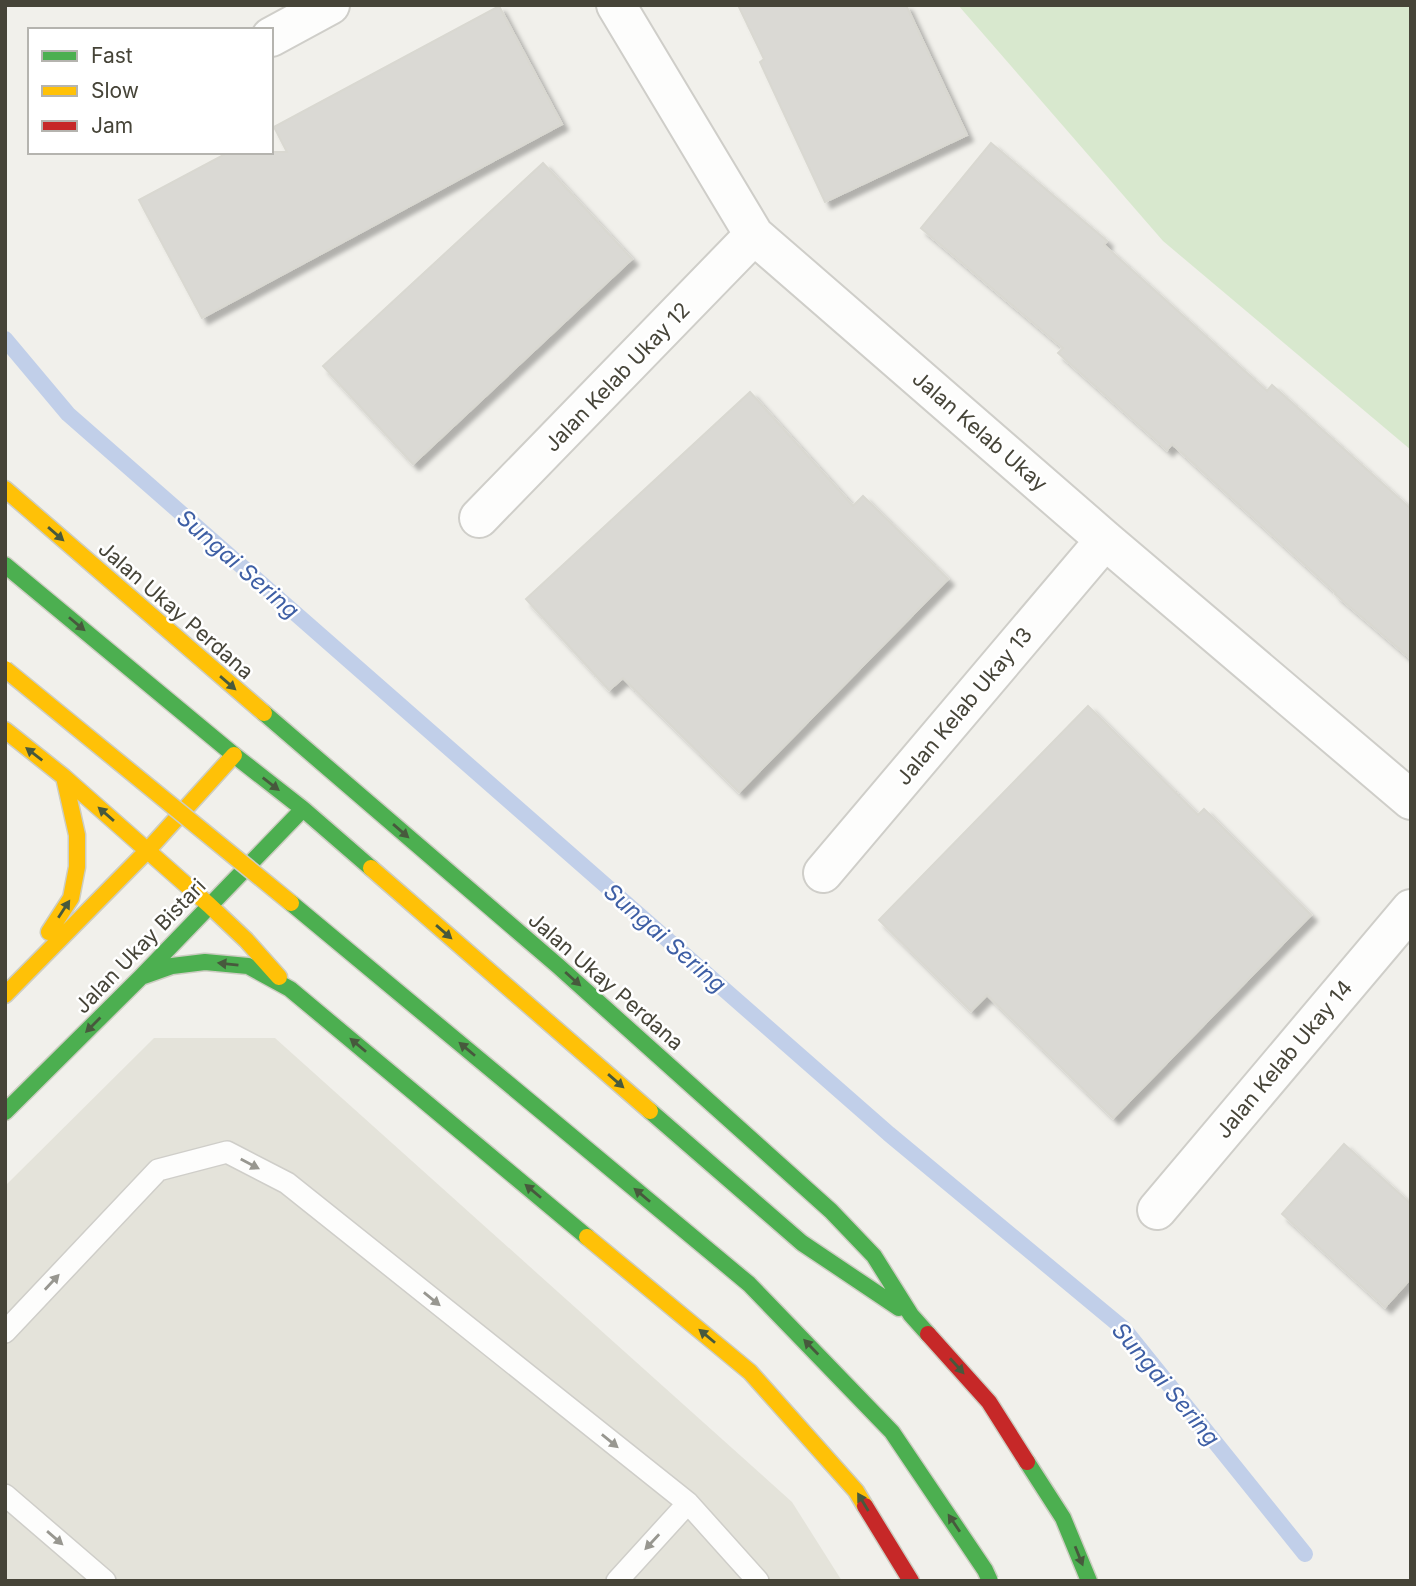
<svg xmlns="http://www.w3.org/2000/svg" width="1416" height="1586" viewBox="0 0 1416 1586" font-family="Inter,sans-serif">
<defs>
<filter id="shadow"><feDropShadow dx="6" dy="6" stdDeviation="2" flood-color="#0004"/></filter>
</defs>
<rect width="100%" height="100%" fill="#f1f0eb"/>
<!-- residential -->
<path fill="#e4e3da" d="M154,1038H275L792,1502L842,1581H5V1186Z"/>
<!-- green -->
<path fill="#d8e8ce" d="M958,5H1411V450L1163,241Z"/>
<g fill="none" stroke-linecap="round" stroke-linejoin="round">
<!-- stream -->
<path stroke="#c1cfe9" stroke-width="16" d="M5,339L68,414L889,1134L1124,1329L1305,1554"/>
</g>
<!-- building -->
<path fill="#dad9d4" stroke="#d9d8d1" stroke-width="2" filter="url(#shadow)" d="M738,5H906L967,135L825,202L760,62L764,59Z
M499,6L562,124L202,318L139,200L229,152H287L274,127Z
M991,143L1107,241L1104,245L1267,391L1272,385L1411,509V659L1335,594L1336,593L1172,444L1167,450L1058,353L1063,348L921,228Z
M543,163L632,259L413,464L323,366Z
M750,392L853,506L863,496L948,579L739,792L623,678L609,690L526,599Z
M1088,706L1198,815L1204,809L1311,915L1113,1118L987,995L971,1011L879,920Z
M1344,1144L1411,1204V1278L1385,1307L1282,1214Z"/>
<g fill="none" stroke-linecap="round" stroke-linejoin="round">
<defs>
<path id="lane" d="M5,1332L158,1170L227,1152L287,1183L688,1503L758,1581
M5,1495L105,1581
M617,1581L688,1503"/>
<path id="street" d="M616,5L754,235L1105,540L1411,800
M271,37L330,5
M479,518L754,235
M823,873L1105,540
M1157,1210L1411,909"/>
<path id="fast" d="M5,565L234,755L303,809L371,868
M264,713L557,965L831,1211L874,1256L911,1315L928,1334
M141,977L172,966L205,962L248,966L290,989L587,1237
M650,1111L802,1243L899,1308
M5,1112L141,977L303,809
M1027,1462L1063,1518L1089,1581"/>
<path id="slow" d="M5,489L264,713
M5,730L64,777L209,905L246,940L279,977
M371,868L650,1111
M49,932L71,898L77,867V835L64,777
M5,995L147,851L234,755
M587,1237L750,1372L856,1491L865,1506"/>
<path id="jam" d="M928,1334L989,1402L1027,1462
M865,1506L911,1581"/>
</defs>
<!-- lane casing -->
<use href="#lane" stroke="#cfcec9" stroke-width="24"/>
<!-- street casing -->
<use href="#street" stroke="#cfcec9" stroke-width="42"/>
<!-- fast casing -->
<use href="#fast" stroke="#cdcdc2" stroke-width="19"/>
<!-- slow casing -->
<use href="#slow" stroke="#cdcdc2" stroke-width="19"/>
<!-- jam casing -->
<use href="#jam" stroke="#cdcdc2" stroke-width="19"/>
<!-- lane -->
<use href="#lane" stroke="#fdfdfc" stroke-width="21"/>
<!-- street -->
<use href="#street" stroke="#fdfdfc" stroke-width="38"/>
<!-- fast -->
<use href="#fast" stroke="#4caf50" stroke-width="16"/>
<!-- slow -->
<use href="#slow" stroke="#ffc107" stroke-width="16"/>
<!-- jam -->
<use href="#jam" stroke="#c62828" stroke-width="16"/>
<defs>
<path id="fast-bridge" d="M291,903L749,1284L892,1432L985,1570L990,1581"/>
<path id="slow-bridge" d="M5,669L291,903"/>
</defs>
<!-- fast-bridge casing -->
<use href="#fast-bridge" stroke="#cdcdc2" stroke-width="19" stroke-linecap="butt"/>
<!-- slow-bridge casing -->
<use href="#slow-bridge" stroke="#cdcdc2" stroke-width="19" stroke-linecap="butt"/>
<!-- fast-bridge -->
<use href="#fast-bridge" stroke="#4caf50" stroke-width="16"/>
<!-- slow-bridge -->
<use href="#slow-bridge" stroke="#ffc107" stroke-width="16"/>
</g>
<!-- one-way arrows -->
<defs><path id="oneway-solid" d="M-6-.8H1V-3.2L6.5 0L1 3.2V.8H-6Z" transform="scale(1.75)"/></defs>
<g fill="#47593d">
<use href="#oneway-solid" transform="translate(56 534) rotate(41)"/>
<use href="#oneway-solid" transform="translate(77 624) rotate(40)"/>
<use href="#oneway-solid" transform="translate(228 683) rotate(41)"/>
<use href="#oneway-solid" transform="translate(34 754) rotate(-142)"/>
<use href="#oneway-solid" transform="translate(271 784) rotate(38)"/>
<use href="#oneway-solid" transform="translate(106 814) rotate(-139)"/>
<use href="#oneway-solid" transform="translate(401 831) rotate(41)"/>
<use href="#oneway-solid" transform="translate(64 909) rotate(-57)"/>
<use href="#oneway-solid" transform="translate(444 932) rotate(41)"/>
<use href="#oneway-solid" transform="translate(228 964) rotate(-174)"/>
<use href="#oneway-solid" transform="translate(573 979) rotate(42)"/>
<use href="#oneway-solid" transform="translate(93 1025) rotate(135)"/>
<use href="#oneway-solid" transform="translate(358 1045) rotate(-140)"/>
<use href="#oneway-solid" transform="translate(467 1049) rotate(-140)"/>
<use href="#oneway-solid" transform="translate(616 1081) rotate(41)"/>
<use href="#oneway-solid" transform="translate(533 1191) rotate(-140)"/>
<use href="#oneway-solid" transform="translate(642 1195) rotate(-140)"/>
<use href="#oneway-solid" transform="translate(707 1336) rotate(-140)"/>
<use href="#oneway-solid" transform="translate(811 1347) rotate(-134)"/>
<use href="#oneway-solid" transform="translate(957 1366) rotate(48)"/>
<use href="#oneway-solid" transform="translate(863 1502) rotate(-121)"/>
<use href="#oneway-solid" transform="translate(954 1523) rotate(-124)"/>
<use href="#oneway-solid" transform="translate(1079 1556) rotate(68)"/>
</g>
<g fill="#989790">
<use href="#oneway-solid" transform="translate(250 1164) rotate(28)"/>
<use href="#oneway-solid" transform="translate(52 1282) rotate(-47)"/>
<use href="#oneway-solid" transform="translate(432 1299) rotate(39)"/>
<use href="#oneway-solid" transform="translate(610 1441) rotate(39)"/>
<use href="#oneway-solid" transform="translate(55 1538) rotate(41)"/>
<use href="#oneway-solid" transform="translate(652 1542) rotate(133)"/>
</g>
<g text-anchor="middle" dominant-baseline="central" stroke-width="5" stroke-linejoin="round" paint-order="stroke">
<!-- street labels -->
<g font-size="21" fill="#464438" stroke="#fff">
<text transform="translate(617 377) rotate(-46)">Jalan Kelab Ukay 12</text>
<text transform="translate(980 431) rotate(41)">Jalan Kelab Ukay</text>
<text transform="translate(176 610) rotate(41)">Jalan Ukay Perdana</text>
<text transform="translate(964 706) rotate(-50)">Jalan Kelab Ukay 13</text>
<text transform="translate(140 946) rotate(-46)">Jalan Ukay Bistari</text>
<text transform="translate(606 981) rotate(41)">Jalan Ukay Perdana</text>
<text transform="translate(1284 1059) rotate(-50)">Jalan Kelab Ukay 14</text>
</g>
<!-- water labels -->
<g font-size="23" font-style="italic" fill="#3e5fa5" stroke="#fff">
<text transform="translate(238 564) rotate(41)">Sungai Sering</text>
<text transform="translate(665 938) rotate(41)">Sungai Sering</text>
<text transform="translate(1166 1384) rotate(50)">Sungai Sering</text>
</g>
</g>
<!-- border -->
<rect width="1416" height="1586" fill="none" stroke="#464438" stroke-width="14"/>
<!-- legend -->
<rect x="28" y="28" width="245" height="126" fill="#ffffff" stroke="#b5b4af" stroke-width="2"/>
<rect x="42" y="51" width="35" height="10" fill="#4caf50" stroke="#b5b4af" stroke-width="2"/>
<text x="91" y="63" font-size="21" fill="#464438">Fast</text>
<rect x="42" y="86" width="35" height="10" fill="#ffc107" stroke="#b5b4af" stroke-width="2"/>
<text x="91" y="98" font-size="21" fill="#464438">Slow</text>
<rect x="42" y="121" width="35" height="10" fill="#c62828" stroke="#b5b4af" stroke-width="2"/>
<text x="91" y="133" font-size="21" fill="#464438">Jam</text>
</svg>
